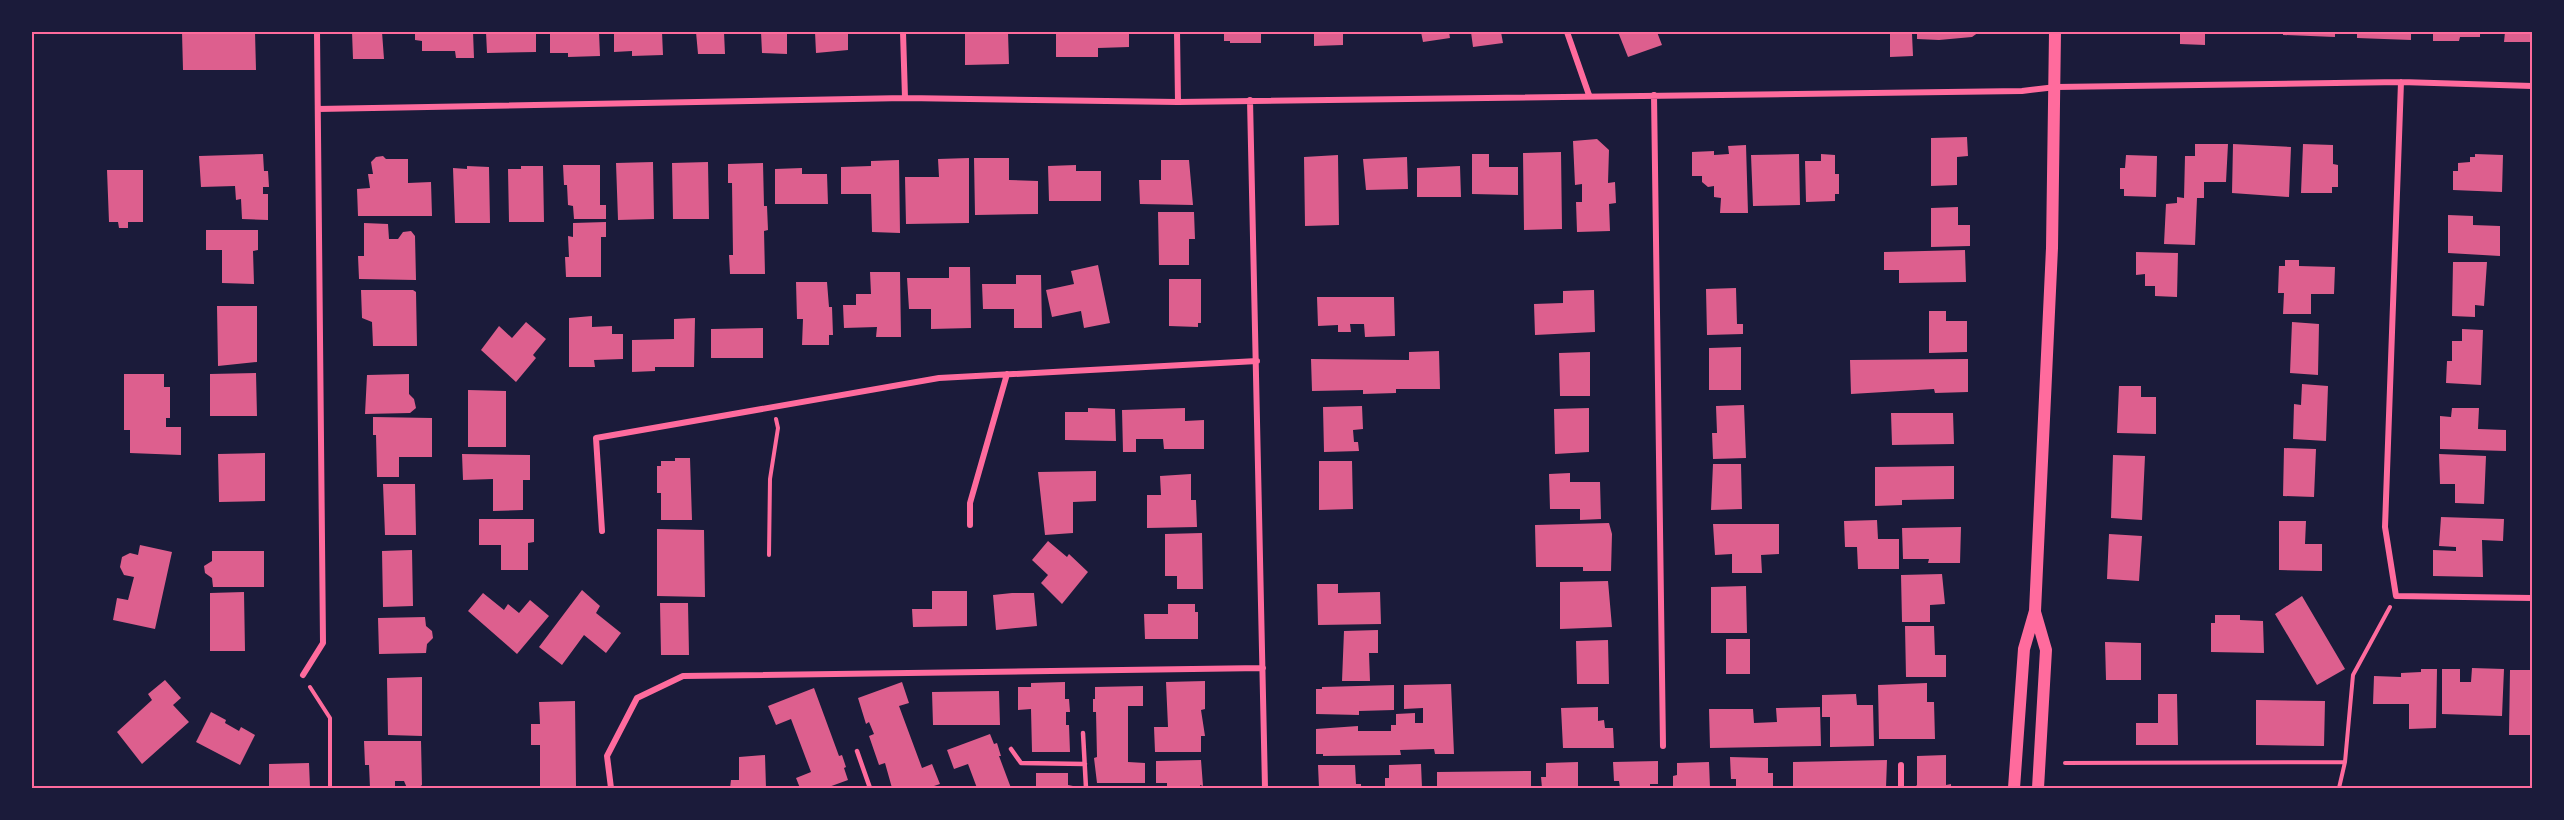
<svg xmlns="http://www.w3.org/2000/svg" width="2564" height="820" viewBox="0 0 2564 820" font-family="Mulish,sans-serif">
<rect width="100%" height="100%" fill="#1b1b3a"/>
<!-- building -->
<path fill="#dd5f8e" d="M182,32H255L256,70H183Z
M352,32H382L384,59H353Z
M415,32H473L474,58H456L455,51H422V41L415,40Z
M486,32H536V52L487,53Z
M550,32H599L600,56L568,57V53H550Z
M614,32H662L663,55L632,56V51L614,52Z
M696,32H724L725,54H698Z
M761,32H787V54L762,53Z
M815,32H848V50L816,53Z
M965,32H1008L1009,64L965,65Z
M1056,32H1129V47L1098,48V57H1056Z
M1224,32H1261V43H1230V41H1224Z
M1314,32H1343V45L1314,46Z
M1421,32H1449L1450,38L1423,42Z
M1471,32H1501L1503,43L1473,47Z
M1618,32H1657L1662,45L1628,57Z
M1890,32H1979L1972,37L1939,40L1917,39V34H1912L1913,56L1890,57Z
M2180,32H2205V45L2180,44Z
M2283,32H2335V37L2283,35Z
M2357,32H2411V40L2357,38Z
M2433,32H2480V37H2460L2459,41H2433Z
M2505,32H2531V42H2504Z
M1967,137L1968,156L1957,157V185L1931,186V138Z
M1597,139L1609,150L1608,183L1615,182L1616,203L1609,204L1610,231L1577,232L1576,202H1582V184L1575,185L1573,141Z
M2195,144H2228L2226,182H2204V198H2197L2195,245L2164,244L2166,204L2177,203V197L2184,198L2185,156H2195Z
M2233,144L2291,147L2289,197L2232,193Z
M2303,144L2333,145V164L2338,165V187H2332V193H2301Z
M1746,145L1748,213H1720L1721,198L1714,197V186L1708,187L1702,182V176H1692V152L1714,151V155L1729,154L1728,146Z
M1561,152L1562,229L1524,230L1523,153Z
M263,154L264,171H268L269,187H263V194H268V220L242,219L241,199L236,200L235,186L201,187L199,156Z
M1472,154H1489V167H1518V195L1472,194Z
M1799,154L1800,205L1753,206L1751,155Z
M1821,154L1835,155V174H1839V194H1835V201L1806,202L1805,161H1821Z
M2475,154L2503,155L2502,192L2453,190V171H2458V163L2470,162V157H2475Z
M1338,155L1339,225L1305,226L1304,157Z
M2126,155L2157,156L2156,197L2124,196V189H2120V168H2125Z
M383,156L386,159H408V183L431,182L432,216H358L357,189L370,188L368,174H373L371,162L376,157Z
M1407,157L1408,189L1366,190L1363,159Z
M969,158V223L906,224L905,177H939L938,159Z
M974,158H1009V180L1038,181V214L975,215Z
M899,160L900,233L872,232L871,194H841V167L871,166V161Z
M1161,160H1189L1193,205L1140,204L1139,180H1161Z
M653,162L654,219L618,220L616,163Z
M708,162L709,219H673L672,163Z
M763,163L764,206H767L768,230L764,231L765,274H730L729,255H733L732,183H728V164Z
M563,165H600V205H606V219H574L573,206L568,205L567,185H564Z
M1076,165V171H1101V201H1049L1048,166Z
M467,166L489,167L490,223H455L453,168L467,169Z
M521,166H543L544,222H509L508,169H521Z
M1460,166L1461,197H1417V168Z
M802,168V174H827L828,204H775V169Z
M107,170H143V222H128V228H119L118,222H109Z
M1958,207V225H1970V246L1931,247V208Z
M1158,212H1194L1195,239H1189V265H1159Z
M2448,215L2473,216V225L2500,226V256L2448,253Z
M606,222V237H601V277H566L565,257H569L568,236L573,237V223Z
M364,223L388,224L389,239H398L403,232L411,231L415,236L416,280L359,279L358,256H364Z
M206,230H258V250L253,251L254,284L222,283V250H206Z
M1965,250L1966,282L1899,283V270H1884V252Z
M2136,252L2178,253L2177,297L2155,296V286H2145V274L2136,275Z
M2285,260H2299V266L2335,267L2334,294H2311V314H2283L2284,293H2278L2279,266H2285Z
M2453,262H2487L2484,306L2475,305V317L2452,316Z
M1098,265L1110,323L1084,328L1081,311L1052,317L1046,290L1074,284L1071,271Z
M949,267H970L971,328L931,329V309H909L907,278H949Z
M870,272H900L901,337H876L877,327L844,328L843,305H856V294H871Z
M1016,275H1041L1042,328H1014V309H983L982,284H1016Z
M1169,279H1201V323H1198V327L1169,326Z
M796,282H827L829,307H832L833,335H829V345H802L803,319H797Z
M1736,288L1737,324H1743V334L1707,335L1706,289Z
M361,290H413L416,292L417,346H373L372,322L362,318Z
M1594,290L1595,332L1535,335L1534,304L1563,303V291Z
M1317,297H1394L1395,336L1365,337L1364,324H1350L1351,332H1338V325L1318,326Z
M217,306H257V362L218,366Z
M1929,311H1946V321H1967V352L1929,353Z
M592,316V327L612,326V334H623V359L594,360L595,367H569V318Z
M695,318L694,367H655V371L632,372V340L674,339V319Z
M526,322L546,339L533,355L536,358L516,382L481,350L499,326L512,338Z
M2292,322L2319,324L2318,375L2290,373Z
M763,328V358H711V329Z
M2462,329L2483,330L2481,385L2446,383L2447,361H2452V341H2462Z
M1741,347V390H1709V348Z
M1439,351L1440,389H1396V393L1363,394V390L1312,391L1311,359L1409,360V352Z
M1590,352V396H1560L1559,353Z
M1968,359V392L1935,393L1934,389L1851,394L1850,360Z
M256,373L257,416H210V374Z
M124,374H164V387H170V418H166V427H181V455L130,453V430H124Z
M409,374V394L414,399L416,408L410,413L365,414L367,375Z
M2302,384L2328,386L2326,441L2293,439L2294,404L2301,405Z
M2119,386H2141V397H2156V434L2117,433Z
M468,390L506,391V447H468Z
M1744,405L1746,458L1713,459L1712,433H1717L1716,406Z
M1362,406L1363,429L1353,430L1354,442H1358L1359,451L1324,452L1323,407Z
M1088,408L1115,409L1116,441L1065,440V412H1088Z
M1185,408V421L1204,420V449H1164L1163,439H1136V452H1123L1122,410Z
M1589,408V452L1555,454L1554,409Z
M2452,408H2479L2478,429L2506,430V451L2440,449V416L2451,417Z
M1891,413H1953L1954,444L1892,445Z
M373,417L432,418V457H399V477H377L376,435H373Z
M2284,448L2316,449L2314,497L2283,496Z
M265,453V501L219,502L218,454Z
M462,454L530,455V480H523V510L493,511V479L463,480Z
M2439,454L2486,456L2484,504L2455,503V484H2440Z
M2113,455L2145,456L2142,520L2111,518Z
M675,458H690L692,520H661V493H657V466H661V461H675Z
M1319,461H1352L1353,509L1319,510Z
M1713,464H1741L1742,509L1711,510Z
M1954,466V499L1902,500V505L1875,506V467Z
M1096,471V501L1073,502V533L1045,535L1038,472Z
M1570,473V482H1600L1601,519L1580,520V509H1550L1549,474Z
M1191,474V500H1196L1197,527L1147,528V495H1161L1160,476Z
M383,484H415L416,535H385Z
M2441,517L2504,519L2503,541L2482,540L2483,577L2433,576V550L2456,551V547L2439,546Z
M479,519H534V542L528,543V570H501V545H479Z
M1877,520L1878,539H1899V569H1858L1857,547H1845L1844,521Z
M2279,521H2306L2305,544H2322V571L2279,570Z
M1609,523L1612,534L1611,571H1583V567H1536L1535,525Z
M1713,524H1779V554L1761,555L1762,573H1732V554L1715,555Z
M1961,527L1960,563H1928L1929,559H1903L1902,528Z
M657,529L704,530L705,597L657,596Z
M1202,533L1203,589H1177V576H1165V534Z
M2109,534L2142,536L2139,581L2107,579Z
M1048,541L1067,557L1069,554L1088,572L1062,604L1041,583L1048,575L1032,560Z
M140,545L172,552L155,629L113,620L117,598L128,600L134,577L124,575L120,567L122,557L130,553L138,555Z
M412,550L413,606L383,607L382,551Z
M212,551H264V587H213L212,578L205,573L204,566L212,561Z
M1942,574L1945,604L1930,605V622H1902L1901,575Z
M1608,581L1612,627L1560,629V582Z
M1317,584H1338V593L1380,592L1381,624L1318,625Z
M1746,586L1747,633H1711V587Z
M582,590L600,606L596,613L621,633L606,653L584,635L562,665L539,647Z
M932,591H967V626L913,627L912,609H932Z
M244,592L245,651H210V593Z
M483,593L504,610L508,604L519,613L530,600L549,616L517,654L468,611Z
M1012,593H1034L1037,626L996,630L993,595Z
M2302,596L2345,669L2317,685L2275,614Z
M660,603H688L689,655H661Z
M1168,604H1195V612H1198V639H1145L1144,614H1168Z
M2215,615H2240V620L2263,621L2264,653L2211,652V623H2215Z
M425,617L426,626L432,631L433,638L427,644L426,653L379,654L378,618Z
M1905,626H1934L1935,655H1946V677H1906Z
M1378,630V653H1369L1370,681H1342L1344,631Z
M1726,639H1750V674H1726Z
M1608,640L1609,684H1577L1576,641Z
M2105,642L2141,643V680H2106Z
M2472,668L2504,669L2502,716L2442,714V669H2460V682H2471Z
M2421,669H2437L2436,728L2409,729V704H2373L2374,676L2401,677V673L2421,672Z
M2510,670H2532V735H2509Z
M422,677V736L388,735L387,678Z
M165,680L181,698L173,705L189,722L142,764L117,732L152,700L148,694Z
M1205,681V709L1201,710L1205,736H1201V752H1155L1154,727H1168L1166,682Z
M902,682L909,703L899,706L922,768L932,764L940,784L928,788H892L885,763L879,765L869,736L874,734L869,722L866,724L858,698Z
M1065,682V699H1069L1070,712H1066V725H1069L1070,752H1032L1031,709L1018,710V687H1031V683Z
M1927,683V702H1934L1935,739H1879L1878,685Z
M1451,684L1454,754H1435L1434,749L1400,750L1401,755L1323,756V754H1316V729L1358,726V731H1391V725H1396V714L1415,713V723H1423V708L1404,709V685Z
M1394,685V710L1359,711V715L1316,714V689H1322V687Z
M1143,686V706H1128V762L1145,763V783H1097L1094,758L1097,757L1096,712H1093V699H1095V687Z
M814,688L839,756L842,755L846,767L844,768L848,780L826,788H800L796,778L811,772L791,719L776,725L768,706Z
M999,691L1000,725H933L932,692Z
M1856,694L1857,705H1873L1874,746L1830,747V717H1822V695Z
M2158,694H2177L2178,745H2136V723H2158Z
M2256,700L2325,701L2324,746L2256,745Z
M575,701L576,786H570V788H540V745H531V724H540L539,702Z
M1598,707V721L1604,720L1605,728H1613L1614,748H1563L1561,708Z
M1820,707L1821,746L1710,748L1709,709H1753L1754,723L1777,722L1776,708Z
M211,712L226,720L225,723L239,731L241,727L255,735L240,765L196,742Z
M990,734L994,744L997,743L1001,756H999L1011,788H977L968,764L954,769L947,750Z
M364,741H421L422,785L418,788H407L404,781H395V788H370L369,765H365Z
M765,755L766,788H730L731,780H739V757Z
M1946,755V785L1951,784V788H1914L1917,785V756Z
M1730,757L1768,758V773H1773V788H1736V779H1731Z
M1201,760L1203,786L1200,785V788H1167V783H1156V761Z
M1887,760L1886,788H1793V762Z
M1658,761V784H1650V788H1620L1619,781H1614L1613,762Z
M1578,762V788H1542L1541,777H1546V763Z
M1709,762L1710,788H1673V776L1677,775V763Z
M309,763L310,788H269V764Z
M1421,764L1422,788H1385V778H1389V765Z
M1318,765H1355L1356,784H1361V788H1319Z
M1531,771V788H1437V772Z
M1036,773H1068V785L1073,786V788H1036Z"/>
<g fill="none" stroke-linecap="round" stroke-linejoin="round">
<!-- path -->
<path stroke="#ff6b9d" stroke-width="4" d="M769,555L770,479L778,428L776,419
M310,687L330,718V788
M2065,763L2345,762
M2339,788L2345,762L2353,675L2390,607"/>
<!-- service -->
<path stroke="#ff6b9d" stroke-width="4.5" d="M1083,733L1086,788
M1011,749L1021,763L1085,764
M857,751L870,788"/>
<!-- minor -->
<path stroke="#ff6b9d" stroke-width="6" d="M903,32L905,98
M1177,32L1178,102
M1567,32L1589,95
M2401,82L2385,527L2396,596L2532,598
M1654,95L1663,746
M1250,100L1265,788
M318,109L905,98L1178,102L2022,91L2056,87L2401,82L2532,86
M970,525V503L1007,374
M602,531L596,438L939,378L1257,361
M303,675L323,643L317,32
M1901,765V788
M611,788L607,756L637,698L683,676L1263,668"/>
<!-- secondary -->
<path stroke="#ff6b9d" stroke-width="12" d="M2035,612L2046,650L2038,788
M2014,788L2024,649L2035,611L2052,248L2055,32"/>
</g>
<!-- border -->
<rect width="2564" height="820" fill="none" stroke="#1b1b3a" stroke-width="66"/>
<rect x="33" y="33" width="2498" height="754" fill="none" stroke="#ff6b9d" stroke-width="2"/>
</svg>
